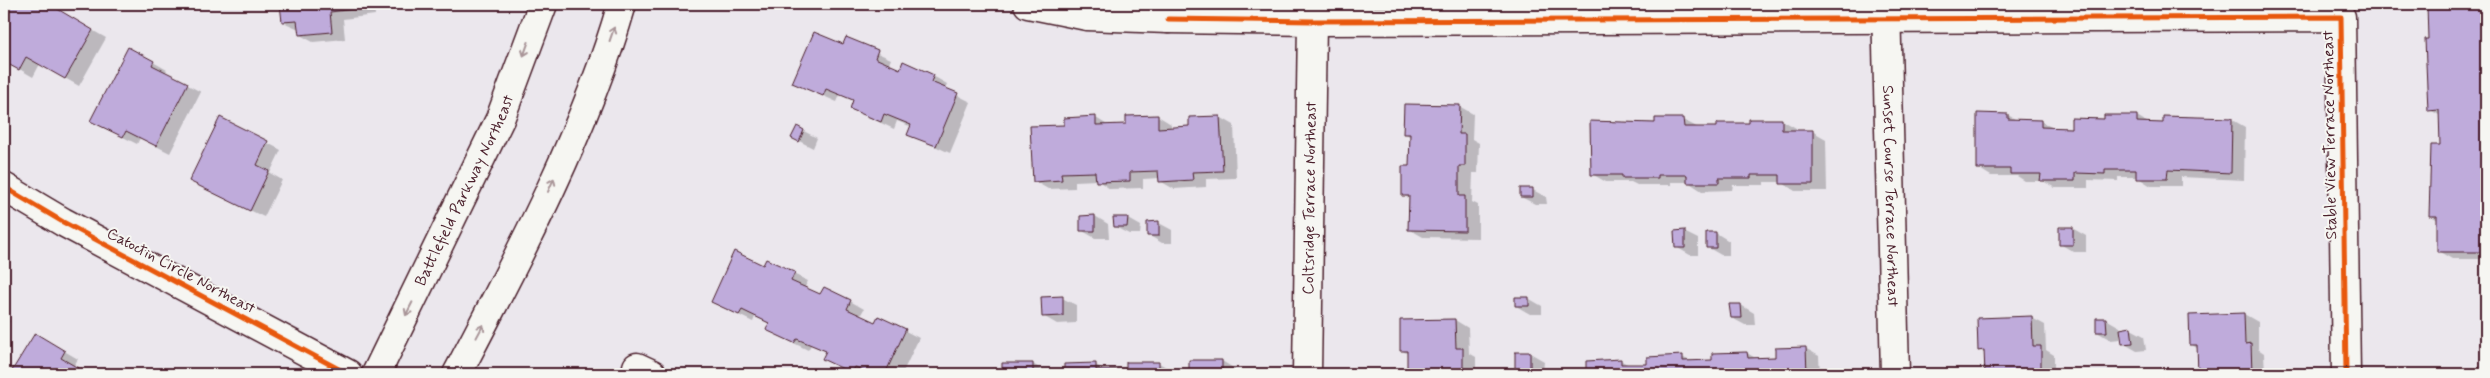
<svg xmlns="http://www.w3.org/2000/svg" width="2490" height="378" viewBox="0 0 2490 378" font-family="Mynerve,sans-serif">
<rect width="100%" height="100%" fill="#ebe7ed"/>
<filter id="ink" filterUnits="userSpaceOnUse"><feTurbulence type="fractalNoise" baseFrequency=".02" numOctaves="2"/><feDisplacementMap in="SourceGraphic" scale="10" xChannelSelector="R" yChannelSelector="G"/><feConvolveMatrix kernelMatrix="1 2 1 2 8 2 1 2 1" color-interpolation-filters="sRGB"/></filter>
<g filter="url(#ink)">
<!-- shadow -->
<path fill="#0003" d="M12,4H46L106,38L79,86L40,64L33,77L4,60V18Z
M281,4H374L375,15L343,19L345,39L313,42L300,35L299,29L283,22Z
M2436,4H2486V259H2452L2438,251V220L2431,216L2441,147V116L2430,110L2429,40Z
M846,39L891,59L888,66L901,71L933,76L947,84L945,89L971,102L950,153L908,134L912,127L897,121L894,129L851,109L854,101L840,95L837,102L794,83L844,45Z
M153,62L167,70L165,73L201,92L170,153L140,138L137,144L105,128Z
M1459,106L1473,114L1472,139L1479,143L1478,173H1473L1472,202L1478,205V238L1423,237L1409,229L1410,199L1403,195L1410,168L1411,137L1404,133Z
M2008,115L2018,121H2041L2054,129H2072L2105,120L2137,116L2150,124L2231,119L2245,127L2244,180L2181,177V186H2151L2137,177H2118V181L2088,180V188H2055L2043,181H2025L2017,176H1991L1978,168Z
M1158,116L1171,124V128L1190,127V118L1220,117L1234,125L1236,178L1206,179V187L1174,189L1160,181V178L1143,179V188L1110,189L1097,180L1075,181V188L1048,189L1034,181L1065,126L1096,118L1109,126H1127Z
M220,118L281,150L270,173L282,180L264,217L204,188Z
M1683,120L1697,127L1718,128L1750,124V120H1782L1796,128V131H1812L1826,139L1827,191H1795L1781,182H1764V185H1733L1732,190L1702,191L1688,182H1671V185H1637L1631,182H1606L1592,174L1656,125Z
M798,128L817,138L813,148L793,138Z
M1533,190L1546,197L1547,204H1535L1521,197Z
M1095,216L1108,224L1109,238H1095L1081,230Z
M1127,218L1141,226L1140,234H1129L1115,227Z
M1159,223L1172,230V243H1162L1148,235Z
M2072,228L2086,236V252H2074L2060,244Z
M1684,232L1698,239V255H1690L1676,247Z
M1716,233L1729,241V255H1721L1707,247Z
M766,261L808,281L804,289L821,296L850,301L864,309L860,316L875,324L878,317L919,338L902,374H855L824,359L827,352L811,345L808,350L767,330L770,324L755,317L753,322L712,302L763,266Z
M1062,298L1076,305V323L1057,324L1043,316Z
M1528,298L1542,306V314H1530L1516,306Z
M1741,305L1754,313L1755,325H1745L1732,318Z
M2244,314L2258,322V349L2264,353L2265,374H2199L2198,349L2191,344Z
M4,317L10,321L4,332Z
M2032,318L2045,325L2046,350L2054,355V370L2067,374H1986V354L1979,350Z
M2097,319H2106L2120,327V330L2131,329L2144,336L2146,350L2137,351L2123,343L2122,332H2120V339L2111,340L2097,332Z
M1455,320L1468,328L1469,353L1476,357V374H1409L1408,354L1401,350Z
M35,334L78,359L73,367L87,374H12Z
M1805,348L1819,356L1820,374H1588L1587,362L1620,360L1629,365H1648L1682,357L1692,362L1714,361L1747,353L1757,359L1777,358Z
M1530,353L1544,361L1543,374H1520L1516,372V354Z
M1222,361L1235,369V374H1003V364H1033L1045,372H1065L1096,365L1108,372H1127V363H1159L1173,371H1190Z"/>
<!-- building -->
<path fill="#bfabdb" stroke="#4a1f2b" d="M11,4H49L93,30L65,79L26,57L19,70L4,62V16Z
M280,4H362V8L330,12L332,32L299,35L297,21L282,22Z
M2435,4H2486V252H2437V216H2429L2431,145H2440L2439,110L2428,111L2425,39H2428L2427,5Z
M814,32L843,44L846,37L878,50L875,58L900,69L903,61L934,75L931,82L958,93L936,146L907,135L911,125L884,114L881,122L850,109L853,100L826,89L823,96L792,83Z
M128,47L154,61L152,65L188,83L156,146L126,131L123,137L90,121Z
M1404,104L1460,105L1459,134H1465V166H1459V196H1465V231L1408,230L1409,196H1402V166H1409L1410,134H1403Z
M1977,113L2008,114V119L2041,120V127L2071,128V118L2104,119V115H2137V122L2163,123V116L2232,118L2231,173L2168,170L2167,179H2136V170H2105V174L2075,173V181H2040L2041,174H2010V169H1977Z
M1158,115V128L1189,126V117L1220,116L1223,171L1192,172L1193,180L1159,182L1158,171L1130,172V181L1096,182L1095,172L1061,173L1062,180L1033,182L1030,126L1064,125V118L1096,116V125L1126,124V116Z
M220,117L268,141L257,165L269,171L250,211L189,181Z
M1655,118H1683L1684,127H1717V123H1749V119H1782V130H1813V184H1780V175H1751V178H1719V183H1687V175H1658V178H1622V175H1591L1590,121L1655,123Z
M797,126L804,130L799,142L791,138Z
M1520,188H1533V197H1520Z
M1095,215V231H1080V216Z
M1113,217H1128L1127,227H1114Z
M1159,221V236H1147V222Z
M2059,227H2073V245H2059Z
M1685,230V248H1675L1674,231Z
M1706,232H1716V248H1706Z
M734,251L763,265L766,259L795,272L791,281L820,294L824,287L851,300L847,309L875,322L878,316L906,329L885,374H871L855,367L852,373L822,359L826,351L797,339L794,343L766,330L769,323L742,310L739,315L711,302Z
M1063,296V316L1042,317L1041,297Z
M1515,297H1529V306H1515Z
M1729,304H1741L1742,318H1731Z
M2244,313L2245,344L2251,343L2252,374H2198L2197,345H2190L2189,315Z
M2032,316L2033,346H2041V374H1985L1984,350L1978,351L1977,318Z
M2096,318H2106L2107,332H2096Z
M1455,319L1456,348H1463V374H1407V351H1400V320Z
M2131,327L2133,343L2122,344L2120,329Z
M35,333L65,351L61,358L85,372L83,374H10Z
M1806,347L1807,374H1586V361L1621,359V364H1647V357L1683,355V361L1712,360V353L1747,352L1748,358L1775,357V348Z
M1515,352H1530V373H1515Z
M1189,360H1222V374H1002V363H1033V371H1064V364L1096,363V370H1126V362H1159V370H1189Z
M2049,369H2060V374H2050Z"/>
<g fill="none" stroke-linecap="round" stroke-linejoin="round">
<defs>
<g id="minor">
<path d="M1028,4L1087,16L1168,19L1165,4"/>
<path id="s1" d="M1886,4L1895,374"/>
<path d="M1168,19L1312,21L2341,17L2346,374"/>
<path d="M4,187L63,222L348,374"/>
<path d="M637,367L652,374"/>
<path id="s2" d="M1307,374L1312,21"/>
</g>
<g id="secondary">
<path id="s3" d="M376,374L500,119L543,4"/>
<path d="M457,374C518,258 586,130 622,4"/>
</g>
</defs>
<!-- minor casing -->
<use href="#minor" stroke="#4a1f2b" stroke-width="31"/>
<!-- secondary casing -->
<use href="#secondary" stroke="#4a1f2b" stroke-width="31"/>
<!-- minor -->
<use href="#minor" stroke="#f6f6f2" stroke-width="28"/>
<!-- secondary -->
<use href="#secondary" stroke="#f6f6f2" stroke-width="28"/>
<defs>
<path id="cycleway" d="M1168,19L1312,21L2341,17L2346,374
M4,187L63,222L348,374"/>
</defs>
<!-- cycleway casing -->
<use href="#cycleway" stroke="#f6f6f2" stroke-width="8"/>
<!-- cycleway -->
<use href="#cycleway" stroke="#e8590c" stroke-width="5"/>
</g>
<!-- one-way arrows -->
<defs><path id="oneway-shaft" d="M-6 0H5M1.5-3L5.5 0L1.5 3" fill="none" stroke-width="1.6" stroke-linecap="round" stroke-linejoin="round" transform="scale(1.25)"/></defs>
<g stroke="#a99598">
<use href="#oneway-shaft" transform="translate(612 34) rotate(-71)"/>
<use href="#oneway-shaft" transform="translate(526 49) rotate(110)"/>
<use href="#oneway-shaft" transform="translate(551 185) rotate(-66)"/>
<use href="#oneway-shaft" transform="translate(409 309) rotate(117)"/>
<use href="#oneway-shaft" transform="translate(480 331) rotate(-62)"/>
</g>
</g>
<g text-anchor="middle" dominant-baseline="central" stroke-width="4" stroke-linejoin="round" paint-order="stroke">
<!-- street labels -->
<g font-size="16" fill="#4a1f2b" stroke="#f6f6f2">
<text transform="translate(2330 135) rotate(-91)">Stable View Terrace Northeast</text>
<text stroke="none"><textPath href="#s3" startOffset="204">Battlefield Parkway Northeast</textPath></text>
<text stroke="none"><textPath href="#s1" startOffset="192">Sunset Course Terrace Northeast</textPath></text>
<text stroke="none"><textPath href="#s2" startOffset="176">Coltsridge Terrace Northeast</textPath></text>
<text transform="translate(181 271) rotate(28)">Catoctin Circle Northeast</text>
</g>
</g>
<!-- margin -->
<rect width="2490" height="378" fill="none" stroke="#f6f6f2" stroke-width="20"/>
<rect x="10" y="10" width="2470" height="358" fill="none" stroke="#4a1f2b" stroke-width="2" filter="url(#ink)"/>
</svg>
